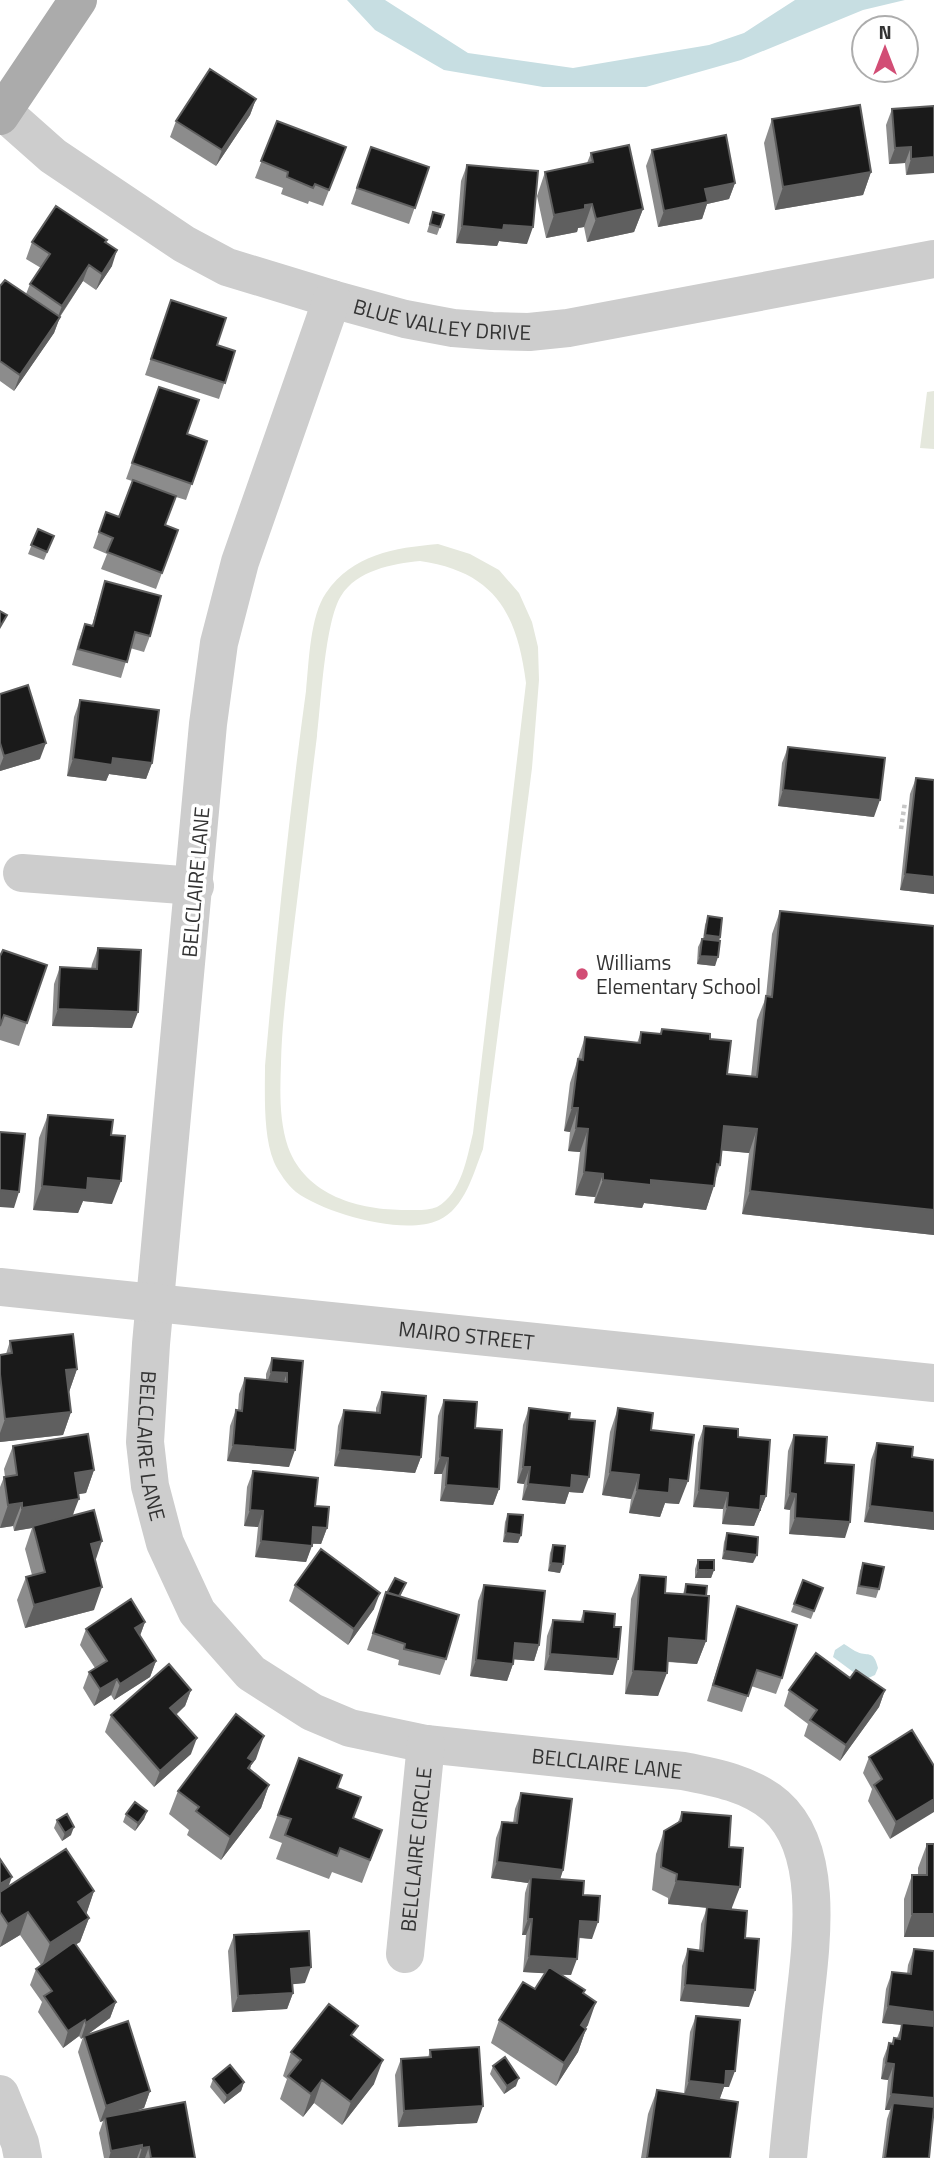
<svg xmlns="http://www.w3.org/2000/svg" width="934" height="2158" viewBox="0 0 934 2158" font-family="'Titillium Web',sans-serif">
<rect width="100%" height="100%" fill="#fff"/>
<!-- green -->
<path fill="#e5e8dd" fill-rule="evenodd" d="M934,391V449L920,448L927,392Z
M438,544L470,554L499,570L519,593L532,622L538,647L539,680L532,768L483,1149C473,1174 465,1208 439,1220C404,1236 326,1214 296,1192C288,1186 278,1171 274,1162C263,1135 265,1094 265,1066C276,941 289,815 306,691C309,662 310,616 326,593C353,554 394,548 438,544ZM420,561C495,572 517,613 526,683L473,1133C467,1157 462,1193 437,1207C428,1211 415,1210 406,1210C359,1210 306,1196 288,1147C279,1120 280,1091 281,1063C282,1017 289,971 294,926C302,863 309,799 317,736C321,704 325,621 341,596C357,570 392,564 420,561Z"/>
<!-- water -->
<path fill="#c7dee2" d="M347,0H385L468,53L573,68L709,45L744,33L795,0H905L863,10L741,60L646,87H543L444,70L375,30Z
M844,1644C848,1646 851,1649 855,1651C868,1658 873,1648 878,1668L875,1675L864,1680L833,1657L835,1650Z"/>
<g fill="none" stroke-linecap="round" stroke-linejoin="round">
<!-- path -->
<path stroke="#c7c7c7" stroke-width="4.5" stroke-dasharray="3.5 3.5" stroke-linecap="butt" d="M901,829L905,802"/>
<!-- minor -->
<g stroke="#cdcdcd" stroke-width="38">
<path id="s1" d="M0,109L53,156L184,244L227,267L332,299L405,319L453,328L492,331L529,332L568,328L934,259"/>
<path id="s2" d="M332,299L240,562L219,643L208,724L151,1344L145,1442L150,1486L165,1543L197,1612L251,1673L312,1712L350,1728L426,1744L683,1771C715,1777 751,1784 776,1806C830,1854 808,1963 802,2026C797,2070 792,2114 788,2158"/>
<path d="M22,873L195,886"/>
<path id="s3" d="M0,1287L934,1383"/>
<path id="s4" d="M405,1954L426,1744"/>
<path d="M0,2094L20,2143L23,2158"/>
</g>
<!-- major -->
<path stroke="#ababab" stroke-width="38" d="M0,116L78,0"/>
</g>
<!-- wall -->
<path fill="#8c8c8c" d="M256,99L250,115L216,166L170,137L176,121Z
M934,106L906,175L905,163L889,164L886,125L892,109Z
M772,119L871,172L863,195L775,210L764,143Z
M277,121L346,147L323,206L309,201L308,204L281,194L283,188L255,178Z
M371,147L429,167L409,224L351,204Z
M652,150L735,183L729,199L707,204L702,219L658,227L646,166Z
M591,153L643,209L634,232L587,242L584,227L578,228L577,232L546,238L537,196L545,172L587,163Z
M467,165L527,244L499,241L497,246L456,243L461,181Z
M433,212L440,227L437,235L427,232Z
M32,242H106L112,266L96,290L83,281L60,317L54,333L14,391L0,381V286L26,294L30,284L41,268L26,259Z
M171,300L217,345L235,351L219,399L145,375Z
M159,387L187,434L207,441L186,500L176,497L165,525L178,530L156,589L101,569L107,554L93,548L106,512L119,517L132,481L126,479Z
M38,529L54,536L44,560L28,554Z
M105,581L150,636L144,652L130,648L121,678L72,665L79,640L85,624L92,626Z
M0,694L40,759L0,771Z
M80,700L152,763L146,779L109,774L106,781L67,776L74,717Z
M788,747L874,817L778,806L782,763Z
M916,778L934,894L900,890L910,794Z
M780,911L934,926V1235L742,1214L749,1153L721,1150L720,1165L706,1210L644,1203L642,1208L594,1203L595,1197L575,1195L580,1152L568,1151L570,1132L564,1131L570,1083L585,1037L637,1043L641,1032L660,1034L662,1029L710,1039L727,1074L751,1077L757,1020L766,997L772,934Z
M708,916L720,937L715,966L697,964L698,947L702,939H703L705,925Z
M98,948L132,1028L52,1026L54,984L60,967L91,969L92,964Z
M0,956L27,1023L19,1046L0,1040Z
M48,1115L111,1135L112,1204L83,1201L78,1213L33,1210L39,1138Z
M10,1341L77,1369L69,1392L71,1412L63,1435L0,1442V1355L6,1354Z
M272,1358L303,1361L289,1467L227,1461L230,1426L236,1410H238L239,1394L245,1378L266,1380V1374Z
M382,1392L421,1457L415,1473L334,1466L338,1426L344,1410L376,1413V1408Z
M444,1400L475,1428L499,1489L493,1505L440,1501L442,1474H434L438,1416Z
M529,1408L569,1419L583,1493L569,1492L565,1504L522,1500L524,1484L517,1483L523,1425Z
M618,1408L651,1430L679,1504L665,1503L660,1517L629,1513L631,1499L602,1495L610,1432Z
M704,1426L738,1437L766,1496L754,1526L722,1524L723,1509L693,1507L698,1443Z
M794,1435L825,1463L845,1538L789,1534L790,1510L784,1509L788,1451Z
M877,1443L912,1457L934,1460V1530L864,1522L871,1460Z
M13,1446L94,1470L86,1493L78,1494L73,1515L95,1560L94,1610L25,1628L17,1600L26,1577L32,1575L25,1549L32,1528L14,1531L13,1526L0,1528V1487L4,1477H5L4,1469Z
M253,1471L315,1506L327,1528L321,1544H312L306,1562L255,1557L258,1527L244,1526L247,1487Z
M508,1514L521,1535L518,1543L503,1542L505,1522Z
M727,1533L753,1563L722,1559L724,1542Z
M553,1545L560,1573L548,1571L550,1553Z
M698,1560L714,1570L711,1578H695V1569Z
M863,1563L879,1589L876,1598L856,1594L860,1571Z
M640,1575L665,1593L683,1594L686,1584L706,1596V1641L697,1664L668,1662L658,1696L625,1694L631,1599Z
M406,1583L400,1597L446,1659L440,1675L398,1665L399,1660L367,1650L386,1592L387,1593Z
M295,1585L374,1609L348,1645L289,1601Z
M484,1585L539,1645L534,1661L513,1659V1664L507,1681L470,1676L478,1601Z
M823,1588L811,1619L791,1612L794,1604Z
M737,1606L782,1678L776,1694L751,1686L742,1712L707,1701Z
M584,1611L613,1675L544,1670L547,1636L553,1620L580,1622Z
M145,1622L140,1636L156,1661L150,1677L114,1700L111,1695L94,1706L83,1688L89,1672L95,1668L80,1645L86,1629Z
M850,1678L885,1690L879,1707L840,1761L804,1736L808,1724L784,1706L789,1690Z
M191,1690L185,1706L176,1715L191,1754L154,1787L105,1732L111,1715Z
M869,1757L934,1766L890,1839L868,1801L872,1789L863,1773Z
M299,1758L337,1788L353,1819L382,1830L362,1883L332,1872L329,1879L276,1859L282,1843L269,1838Z
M256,1759L251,1765L250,1770L269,1785L261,1808L221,1860L187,1835L189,1830L169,1814L178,1791Z
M521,1793L563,1870L560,1879L583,1895L592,1939L579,1938L571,1975H561L584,1994L588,2025L585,2028L586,2029L578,2052L556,2086L491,2043L499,2020L535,1989L545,1973L523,1972L526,1935H522L525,1893L528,1883L491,1878L496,1838L502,1822L513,1823L515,1809Z
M147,1811L144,1819L135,1831L123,1822L126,1814Z
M682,1812L729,1847L732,1909L745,1938L749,2007L680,2001L682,1966L688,1949L699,1951L701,1924L707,1908L668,1904V1898L652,1890L656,1854L664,1831L678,1822Z
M57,1820L71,1835L62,1841L54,1828Z
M927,1844L934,1937H904V1899L912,1875H918V1868Z
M0,1859L8,1887L94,1891L86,1914L89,1918L80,1942L76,1944L116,2002L110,2018L87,2035L150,2091L144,2108L133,2112L195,2158H104L99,2133L103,2121L100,2122L78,2052L83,2037L81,2039L79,2036L63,2048L38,2012L42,2002L30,1985L36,1969L41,1965L20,1935L0,1947Z
M234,1935L305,1983L292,1984L293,1993L287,2009L232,2012L228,1951Z
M914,1949L929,2158H882L887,2119L890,2110H885L888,2080L881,2079L883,2059L889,2043H892L894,2038H897L902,2025L882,2023L886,1989L892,1972L907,1974L908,1965Z
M696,2016L729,2087H724L719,2100L730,2158H641L648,2114L657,2090L684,2094L690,2032Z
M353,2037L374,2084L342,2125L314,2103L303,2117L280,2099L287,2079L283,2076L291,2052Z
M430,2050L477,2123L398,2127L395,2075L401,2059L428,2058Z
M493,2066L516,2086L504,2094L490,2074Z
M213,2079L244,2082L241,2091L224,2104L210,2087Z"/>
<!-- shaded-wall -->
<path fill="#5f5f5f" d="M256,99L250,115L216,166L222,150Z
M911,147L905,163L889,164L895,148Z
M934,157V173L906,175L911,159Z
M871,172L863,195L775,210L783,187Z
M735,183L729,199L707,204L702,219L658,227L664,211L705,189Z
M592,204L584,227L578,228L577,232L546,238L554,215Z
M643,209L634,232L587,242L596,219Z
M504,225L533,227L527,244L499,241L497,246L456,243L462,226Z
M117,250L112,266L96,290L102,274Z
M89,265L83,281L56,322L62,306Z
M60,317L54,333L14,391L20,375Z
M46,743L40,759L0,771V766L4,756Z
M113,758L152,763L146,779L109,774L106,781L67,776L73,759Z
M783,790L880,800L874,817L778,806Z
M905,874L934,877V894L900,890Z
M705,935L720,937L717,945L702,944Z
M700,956L718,957L715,966L697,964Z
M58,1009L138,1012L132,1028L52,1026Z
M572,1108H578L570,1132L564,1131Z
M724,1126L757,1129L749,1153L716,1150Z
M576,1128L588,1129L580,1152L568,1151Z
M584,1172L603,1174L595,1197L575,1195Z
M88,1178L121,1181L112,1204L83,1201L78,1213L33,1210L42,1186Z
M603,1180H651L714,1186L706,1210L644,1203L642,1208L594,1203Z
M0,1190L19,1192L14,1208L0,1207Z
M750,1191L934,1210V1235L742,1214Z
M77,1369L69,1392L66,1370Z
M271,1372L287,1373L281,1390L265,1388Z
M71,1412L63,1435L0,1442V1433L5,1419Z
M233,1445L295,1450L289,1467L227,1461Z
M340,1450L421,1457L415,1473L334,1466Z
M440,1457L448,1458L442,1474H434Z
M523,1467H530L524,1484L517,1483Z
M94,1470L86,1493L66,1496L75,1473Z
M610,1472L639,1475L631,1499L602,1495Z
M572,1475L589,1477L583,1493L569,1492L565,1504L522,1500L528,1484Z
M670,1479L688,1481L679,1504L665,1503L660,1517L629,1513L637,1490Z
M446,1485L499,1489L493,1505L440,1501Z
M699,1490L728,1493L723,1509L693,1507Z
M790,1493L796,1494L790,1510L784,1509Z
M761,1496H766L754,1526L722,1524L727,1507Z
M79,1499L70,1522L33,1526L32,1528L14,1531L22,1508Z
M22,1503L13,1526L0,1528L8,1505Z
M870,1506L934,1513V1530L864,1522Z
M250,1510L263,1511L258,1527L244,1526Z
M795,1518L850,1522L845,1538L789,1534Z
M313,1527L327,1528L321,1544L307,1543Z
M506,1533L521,1535L518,1543L503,1542Z
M102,1541L94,1565L91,1544Z
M261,1541L312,1546L306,1562L255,1557Z
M725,1551L757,1555L753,1563L722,1559Z
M551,1563L563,1564L560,1573L548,1571Z
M698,1570H714L711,1578H695Z
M102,1587L94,1610L25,1628L34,1605Z
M380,1593L374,1609L348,1645L354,1629Z
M145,1622L139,1638L135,1628Z
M669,1638L706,1641L697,1664L661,1661Z
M515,1643L539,1645L534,1661L509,1659Z
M550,1654L618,1659L613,1675L544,1670Z
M476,1660L513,1664L507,1681L470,1676Z
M156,1661L150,1677L114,1700L120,1684Z
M633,1671L667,1673L658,1696L625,1694Z
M117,1679L111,1695L94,1706L100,1689Z
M191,1690L185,1706L164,1725L170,1708Z
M885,1690L879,1707L840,1761L846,1745Z
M264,1736L256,1759L251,1765L244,1785L248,1758Z
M197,1738L191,1754L154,1787L160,1771Z
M269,1785L261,1808L221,1860L230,1837Z
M934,1799V1812L890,1839L896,1822Z
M147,1811L144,1819L135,1831L138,1823Z
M74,1827L71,1835L62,1841L65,1833Z
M497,1862L563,1870L558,1886L531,1877L528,1883L491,1878Z
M12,1877L6,1893L0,1896V1884Z
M676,1881L740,1887L731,1910L668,1904Z
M94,1891L86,1915L78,1902Z
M28,1912L20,1935L0,1947L8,1924Z
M912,1914H934V1937H904Z
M89,1918L80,1942L42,1966L50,1943Z
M528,1919H532L526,1935H522Z
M580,1921L598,1922L592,1939L574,1937Z
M529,1956L577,1959L571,1975L523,1972Z
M311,1967L305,1983L285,1985L291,1969Z
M685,1985L755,1990L749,2007L680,2001Z
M293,1993L287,2009L232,2012L238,1996Z
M116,2002L110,2018L81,2039L86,2023Z
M596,2002L588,2025L572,2049L581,2025Z
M888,2006L934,2012V2028L882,2023Z
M85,2020L79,2036L63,2048L68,2031Z
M586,2029L578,2052L556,2086L564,2063Z
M383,2060L374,2084L342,2125L351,2102Z
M886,2063L894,2064L888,2080L881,2079Z
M726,2071H735L729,2087H724L719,2101L683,2098L689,2081Z
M519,2078L516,2086L504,2094L507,2086Z
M322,2080L314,2103L303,2117L311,2094Z
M244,2082L241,2091L224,2104L227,2096Z
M150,2091L144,2108L106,2120L105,2117L103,2121L100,2122L106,2106Z
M891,2094L934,2098V2111L893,2103L890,2110H885Z
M483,2106L477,2123L398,2127L404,2111Z
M142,2145L137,2158H109L111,2151Z
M149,2147L145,2158H139L142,2148Z"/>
<!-- building -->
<path fill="#1a1a1a" stroke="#5f5f5f" stroke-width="2" d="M210,69L256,99L222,150L176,121Z
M860,105L871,172L783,187L772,119Z
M934,106V157L911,159V147L895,148L892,109Z
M277,121L346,147L329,190L315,184L313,188L287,177L288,172L261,161Z
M726,135L735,183L705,189L708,202L664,211L652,150Z
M629,145L643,209L596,219L592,204L585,205V209L554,215L545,172L593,162L591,153Z
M371,147L429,167L415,208L357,188Z
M467,165L538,171L533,227L504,225L503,230L462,226Z
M56,206L107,240L105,242L117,250L102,274L89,265L62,306L30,284L50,254L32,242Z
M433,212L444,215L440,227L430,224Z
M5,280L60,317L20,375L0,361V286Z
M171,300L226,318L217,345L235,351L225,383L151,359Z
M159,387L199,400L187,434L207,441L192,484L132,463Z
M133,480L176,496L165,525L178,530L162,573L107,552L113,538L99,532L106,512L119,517Z
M38,529L54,536L47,552L31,545Z
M105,581L161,596L150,636L135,632L127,662L78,649L85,624L93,626Z
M0,611L7,615L0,627Z
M28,685L46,743L4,756L0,743V694Z
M80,700L159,710L152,763L113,758L112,765L73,759Z
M788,747L885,758L880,800L783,790Z
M916,778L934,780V877L905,874Z
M780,911L934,926V1210L750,1191L757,1129L724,1126L720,1165L717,1164L714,1186L651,1180V1185L603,1180V1174L584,1172L588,1129L576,1128L578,1108H572L578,1059L583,1060L585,1037L640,1043L641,1032L661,1034L662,1029L710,1034V1039L731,1041L727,1074L757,1077L766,996L772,997Z
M708,916L722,918L720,937L705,935Z
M702,939L720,941L718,957L700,956Z
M98,948L141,950L138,1012L58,1009L60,967L97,969Z
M3,950L47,965L27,1023L4,1015L0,1026V956Z
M48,1115L113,1120L111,1135L125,1136L121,1181L88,1178L87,1190L42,1186Z
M0,1132L25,1134L19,1192L0,1190Z
M73,1334L77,1369L66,1370L71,1412L5,1419L0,1374V1355L12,1353L10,1341Z
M272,1358L303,1361L295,1450L233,1445L236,1410L242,1411L245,1378L287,1382V1373L271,1372Z
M382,1392L426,1396L421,1457L340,1450L344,1410L380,1413Z
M444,1400L477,1402L475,1428L502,1430L499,1489L446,1485L448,1458L440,1457Z
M529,1408L570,1413L569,1419L595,1421L589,1477L572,1475L571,1488L528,1484L530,1467H523Z
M618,1408L653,1413L651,1430L694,1435L688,1481L670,1479L669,1493L637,1490L639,1475L610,1472Z
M704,1426L738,1429V1437L770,1440L766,1496H761L760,1510L727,1507L728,1493L699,1490Z
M88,1434L94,1470L75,1473L79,1499L22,1508V1503L8,1505L4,1477L17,1475L13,1446Z
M794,1435L827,1437L825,1463L854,1465L850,1522L795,1518L796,1494L790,1493Z
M877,1443L913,1447L912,1457L934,1460V1513L870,1506Z
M253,1471L318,1478L315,1506L329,1507L327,1528L313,1527L312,1546L261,1541L263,1511L250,1510Z
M94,1510L102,1541L91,1544L102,1587L34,1605L26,1577L45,1572L33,1526Z
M508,1514L523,1515L521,1535L506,1533Z
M727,1533L758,1537L757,1555L725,1551Z
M553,1545L565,1546L563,1564L551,1563Z
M321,1549L380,1593L354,1629L295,1585Z
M698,1560H714V1570H698Z
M863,1563L884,1567L879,1589L859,1586Z
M640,1575L666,1577L665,1593L709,1596L706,1641L669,1638L667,1673L633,1671Z
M395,1578L406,1583L399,1596L387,1593Z
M803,1580L823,1588L814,1611L794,1604Z
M686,1584L707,1586L706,1596L685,1594Z
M484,1585L545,1591L539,1645L515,1643L513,1664L476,1660Z
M386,1592L459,1615L446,1659L404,1649L405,1644L373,1633Z
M131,1599L145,1622L135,1628L156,1661L120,1684L117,1679L100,1689L89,1672L107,1661L86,1629Z
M737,1606L797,1625L782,1678L757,1670L748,1696L713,1685Z
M584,1611L615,1614L614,1627H621L618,1659L550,1654L553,1620L583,1622Z
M816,1653L850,1678L856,1670L885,1690L846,1745L810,1720L817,1710L789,1690Z
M169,1664L191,1690L170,1708L197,1738L160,1771L111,1715Z
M236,1714L264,1736L248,1758L253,1761L248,1768L269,1785L230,1837L196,1811L199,1807L178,1791Z
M912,1730L934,1766V1799L896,1822L874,1785L882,1779L869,1757Z
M299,1758L342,1775L337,1788L361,1797L353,1818L382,1830L370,1860L340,1848L337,1856L285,1835L291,1819L278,1815Z
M521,1793L572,1799L563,1870L497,1862L502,1822L517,1823Z
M135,1802L147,1811L138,1823L126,1814Z
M682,1812L731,1816L729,1847L743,1848L740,1887L676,1881L677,1874L661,1867L664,1831L681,1821Z
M67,1814L74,1827L65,1833L57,1820Z
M927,1844H934V1914H912V1875H927Z
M66,1849L94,1891L78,1902L89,1918L50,1943L28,1912L8,1924L0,1912V1892Z
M0,1859L12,1877L0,1884Z
M531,1877L584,1881L583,1895L600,1896L598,1922L580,1921L577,1959L529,1956L532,1919H528Z
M707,1907L747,1911L745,1938L759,1939L755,1990L685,1985L688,1949L703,1951Z
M309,1931L311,1967L291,1969L293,1993L238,1996L234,1935Z
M74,1942L116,2002L86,2023L85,2020L68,2031L44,1996L52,1991L36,1969Z
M914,1949L934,1951V2012L888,2006L892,1972L911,1974Z
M549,1967L585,1990L583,1993L596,2002L581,2025L586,2029L564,2063L499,2020L523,1982L535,1989Z
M329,2004L358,2026L351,2035L383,2060L351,2102L322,2080L311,2094L288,2076L301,2060L291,2052Z
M696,2016L740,2020L735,2071H726L725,2085L689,2081Z
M128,2021L150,2091L106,2106L84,2036Z
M902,2023L934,2026V2098L891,2094L894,2064L886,2063L889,2043L893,2044L894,2038L900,2039Z
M479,2047L483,2106L404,2111L401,2059L431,2057L430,2050Z
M505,2057L519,2078L507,2086L493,2066Z
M230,2065L244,2082L227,2096L213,2079Z
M657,2090L738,2102L730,2158H647Z
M185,2102L195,2158H151L149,2147L142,2148V2145L111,2151L105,2117Z
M893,2103L934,2107L929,2158H885Z"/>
<!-- markers -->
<circle fill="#d24d75" stroke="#fff" stroke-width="2.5" cx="582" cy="974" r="7"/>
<g text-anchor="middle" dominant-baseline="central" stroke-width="7" stroke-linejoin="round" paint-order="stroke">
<!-- street labels -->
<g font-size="21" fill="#333" stroke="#fff">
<text stroke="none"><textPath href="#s1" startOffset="500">BLUE VALLEY DRIVE</textPath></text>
<text transform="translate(195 882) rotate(-85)">BELCLAIRE LANE</text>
<text stroke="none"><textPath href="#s3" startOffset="469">MAIRO STREET</textPath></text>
<text stroke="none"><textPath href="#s2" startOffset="1169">BELCLAIRE LANE</textPath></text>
<text stroke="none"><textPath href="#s2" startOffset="1799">BELCLAIRE LANE</textPath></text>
<text stroke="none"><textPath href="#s4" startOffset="105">BELCLAIRE CIRCLE</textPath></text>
</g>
<!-- poi labels -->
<g font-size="21" fill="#333" stroke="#fff" text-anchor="start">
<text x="596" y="962">Williams<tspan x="596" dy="24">Elementary School</tspan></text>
</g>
</g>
<!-- north arrow -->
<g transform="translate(885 49)"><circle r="33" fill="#ffffff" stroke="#adadad" stroke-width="2"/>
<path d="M0-5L12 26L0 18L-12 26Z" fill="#d24d75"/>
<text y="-10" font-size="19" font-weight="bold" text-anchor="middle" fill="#333333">N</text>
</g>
</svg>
